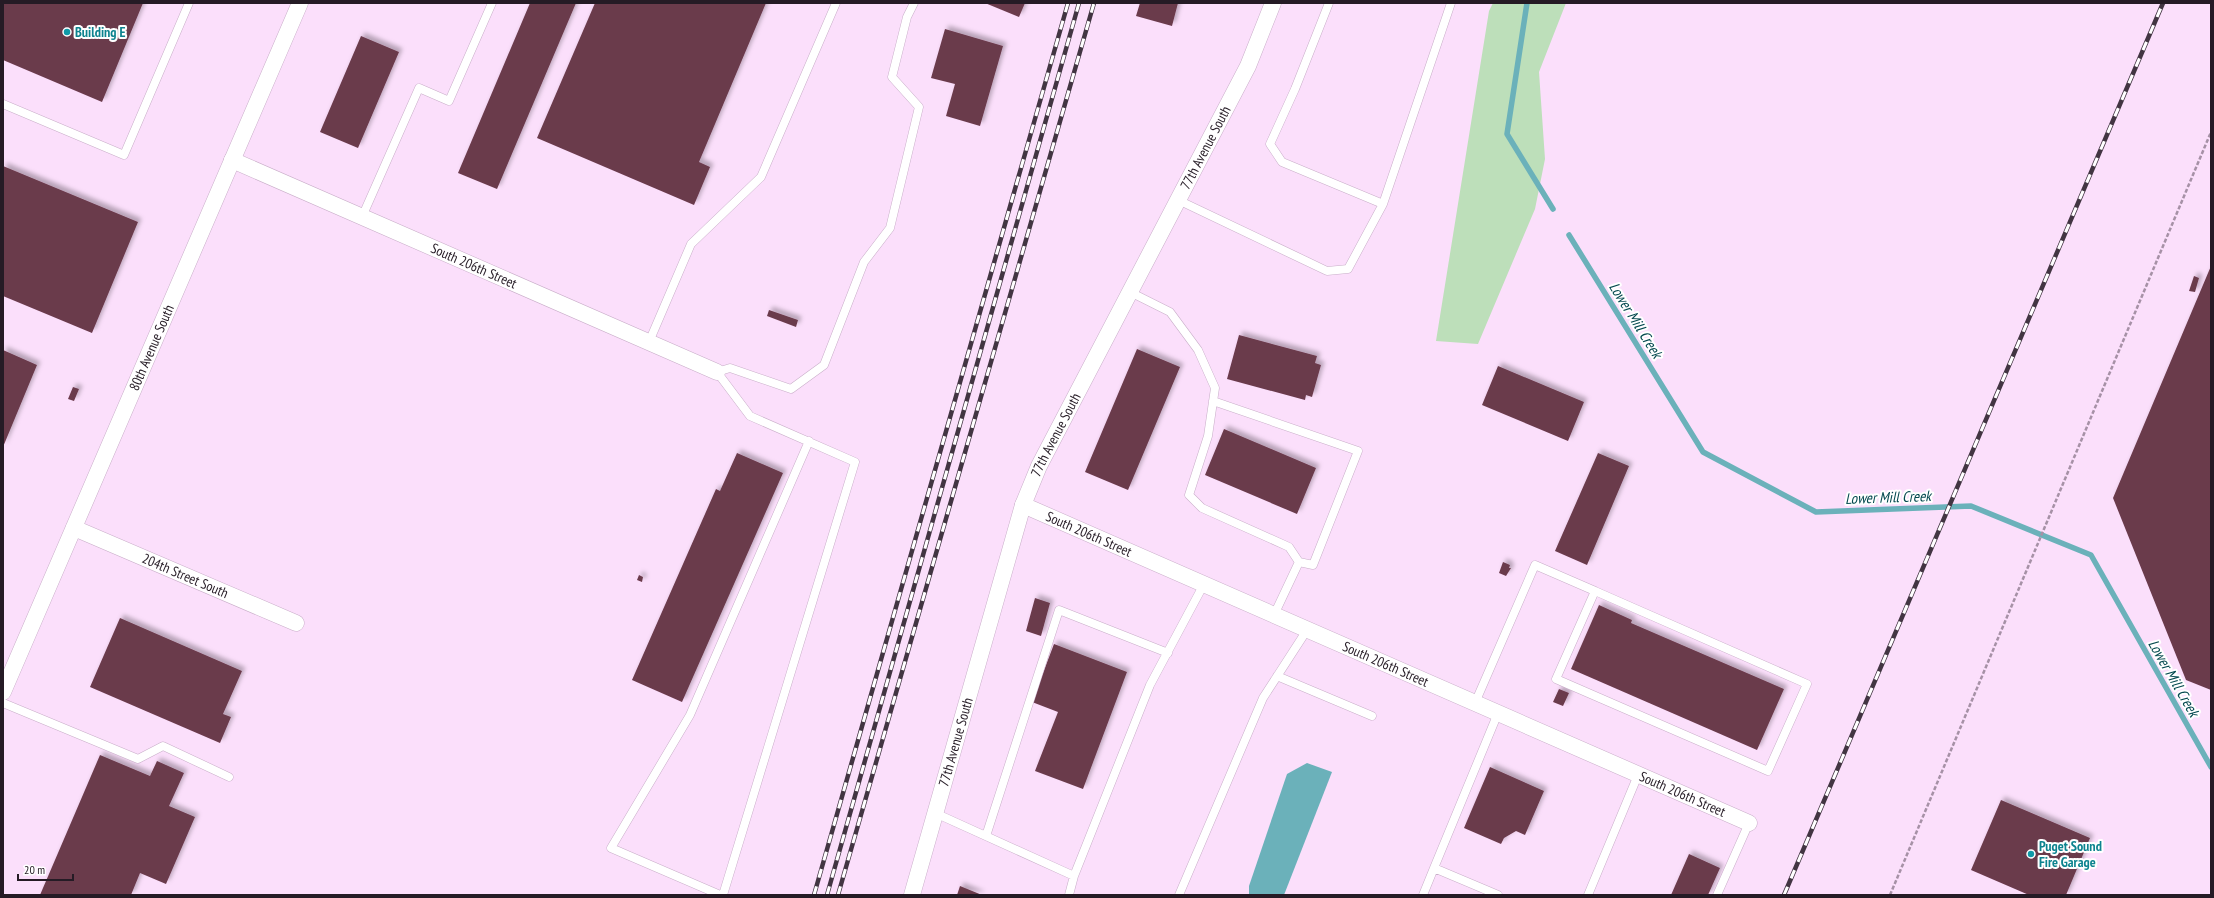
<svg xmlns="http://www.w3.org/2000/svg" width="2214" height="898" viewBox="0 0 2214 898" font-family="'PT Sans Narrow',sans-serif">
<defs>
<filter id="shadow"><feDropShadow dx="3.5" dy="-3.5" stdDeviation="2" flood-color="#0004"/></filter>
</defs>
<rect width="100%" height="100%" fill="#fbdffb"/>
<!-- green -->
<path fill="#bddfba" d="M1493,3H1566L1539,72L1545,159L1535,209L1478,344L1436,341L1489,11Z"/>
<!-- water -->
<path fill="#6bb1ba" d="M1307,763L1332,772L1284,895H1249V886L1287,774Z"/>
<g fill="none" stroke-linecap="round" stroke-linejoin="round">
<!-- stream -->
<path stroke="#6bb1ba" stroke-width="5.5" d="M1527,3L1507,134L1553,209
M1569,235L1703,452L1816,512L1971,506L2091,555L2211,767"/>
</g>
<!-- building -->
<path fill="#6b3a4c" filter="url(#shadow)" d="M3,3H143L102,102L3,60Z
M530,3H576L497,189L458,173Z
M595,3H766L699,162L710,167L694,205L537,138Z
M985,3H1025L1019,17Z
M1140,3H1178L1172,26L1136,16Z
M945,29L1003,46L980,126L946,116L955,84L931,78Z
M361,36L399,52L358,148L320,132Z
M3,166L138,222L92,333L3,296Z
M2211,266V690L2186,680L2113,498Z
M2194,276L2199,278L2195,292L2189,291Z
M769,310L798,320L796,327L767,316Z
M1239,335L1317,356L1315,363L1321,365L1312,397L1306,395L1305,400L1227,379Z
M1137,349L1180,367L1128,490L1085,472Z
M3,350L37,365L3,447Z
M1498,366L1584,402L1568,441L1482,405Z
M73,387L79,389L74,401L68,399Z
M1224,429L1316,468L1297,514L1205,475Z
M737,453L783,473L682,702L632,680L716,489L720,491Z
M1598,453L1629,466L1587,565L1555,551Z
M1503,562L1510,565L1509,568H1511L1506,576L1499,573Z
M639,575L643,577L642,582L637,580Z
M1035,598L1050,603L1041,636L1026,631Z
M1599,605L1632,620L1631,623L1784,689L1757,750L1571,669Z
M120,618L242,671L223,714L231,717L220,743L90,687Z
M1054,644L1127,672L1083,789L1035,771L1058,712L1032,702Z
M1559,689L1569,693L1563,706L1553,702Z
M100,755L150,776L157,761L184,773L169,806L195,817L166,884L140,873L131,895H40Z
M1490,767L1544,791L1525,835L1516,831L1504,838L1501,844L1464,828Z
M2001,800L2090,838L2066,895H2029L1971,870Z
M1689,854L1720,868L1708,895H1671Z
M960,886L982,895H957Z"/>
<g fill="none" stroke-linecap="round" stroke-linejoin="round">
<defs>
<path id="service" d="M1329,3L1295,89L1270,144L1282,162L1383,204
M3,104L124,155L189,3
M1178,200L1327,271L1348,269L1383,204L1451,3
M362,217L419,88L449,101L492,3
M1130,292L1170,312L1198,350L1215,388L1208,436L1189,495L1202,508L1289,547L1299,562L1313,565L1358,451L1213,401
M649,342L691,244L761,177L836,3
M1274,615L1299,562
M1277,676L1372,716
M3,703L138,759L163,746L229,777
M1475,703L1535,565L1595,591L1556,679L1768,771L1807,684L1595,591
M935,813L1074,876L1150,685L1204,584
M986,836L1059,610L1168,653
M720,895L611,848L690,715L809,441
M723,895L855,462L750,416L717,372L730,368L791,389L824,365L864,262L890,228L919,107L892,77L907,17L914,3
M1069,895L1074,876
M1179,895L1263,698L1307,630
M1423,895L1434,868
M1498,895L1434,868L1498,713
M1588,895L1638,775
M1717,895L1749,823"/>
<g id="minor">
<path id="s1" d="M232,160L717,372"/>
<path id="s2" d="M1023,505L1749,823"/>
<path id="s3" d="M74,528L296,623"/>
<path id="s4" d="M3,692L300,3"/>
<path id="s5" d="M912,895L1023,505L1039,466L1248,66L1273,3"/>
</g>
</defs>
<!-- service casing -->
<use href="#service" stroke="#c9aec9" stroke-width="9"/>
<!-- minor casing -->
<use href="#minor" stroke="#c9aec9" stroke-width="17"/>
<!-- path -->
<path stroke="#a691a6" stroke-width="2.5" stroke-dasharray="4 2" stroke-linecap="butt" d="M1890,895L2211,132"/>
<!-- service -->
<use href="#service" stroke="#fff" stroke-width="8"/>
<!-- minor -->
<use href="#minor" stroke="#fff" stroke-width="16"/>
<defs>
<path id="rail" d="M814,895L1068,3
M827,895L1079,3
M838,895L1094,3
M1784,895L2163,3"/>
</defs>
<!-- rail casing -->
<use href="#rail" stroke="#423542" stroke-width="4.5"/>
<!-- rail -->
<use href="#rail" stroke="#fff" stroke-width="3" stroke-dasharray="9" stroke-linecap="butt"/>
</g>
<!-- markers -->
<g fill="#0f9aa8" stroke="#fff" stroke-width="1.5">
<circle cx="67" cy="32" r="4"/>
<circle cx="2031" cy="854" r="4"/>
</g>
<g text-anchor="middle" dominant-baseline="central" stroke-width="4" stroke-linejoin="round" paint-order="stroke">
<!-- culture labels -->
<g font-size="14" font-weight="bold" fill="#0d838f" stroke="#fff" text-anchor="start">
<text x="75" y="32">Building E</text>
<text x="2039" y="846">Puget Sound<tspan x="2039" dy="16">Fire Garage</tspan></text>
</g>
<!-- street labels -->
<g font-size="14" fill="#251b25" stroke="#fff">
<text stroke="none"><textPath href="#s5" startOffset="807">77th Avenue South</textPath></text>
<text stroke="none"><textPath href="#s1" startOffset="264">South 206th Street</textPath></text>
<text stroke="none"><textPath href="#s4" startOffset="375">80th Avenue South</textPath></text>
<text stroke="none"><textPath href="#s5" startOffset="483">77th Avenue South</textPath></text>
<text stroke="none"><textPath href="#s2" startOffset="72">South 206th Street</textPath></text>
<text stroke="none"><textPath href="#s3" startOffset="121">204th Street South</textPath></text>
<text stroke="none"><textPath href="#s2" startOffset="396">South 206th Street</textPath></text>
<text stroke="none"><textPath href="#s5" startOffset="159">77th Avenue South</textPath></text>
<text stroke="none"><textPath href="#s2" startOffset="720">South 206th Street</textPath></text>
</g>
<!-- water labels -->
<g font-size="15" font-style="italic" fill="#05494f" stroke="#fff">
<text transform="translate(1636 320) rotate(58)">Lower Mill Creek</text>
<text transform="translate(1888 497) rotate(-2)">Lower Mill Creek</text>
<text transform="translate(2174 678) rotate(60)">Lower Mill Creek</text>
</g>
</g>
<!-- border -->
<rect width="2214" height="898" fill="none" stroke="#251b25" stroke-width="8"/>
<!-- scale -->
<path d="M18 874v6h55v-6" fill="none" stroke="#251b25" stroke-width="2"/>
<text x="24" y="874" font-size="12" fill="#251b25" stroke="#ffffff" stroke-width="3" paint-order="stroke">20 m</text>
</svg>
